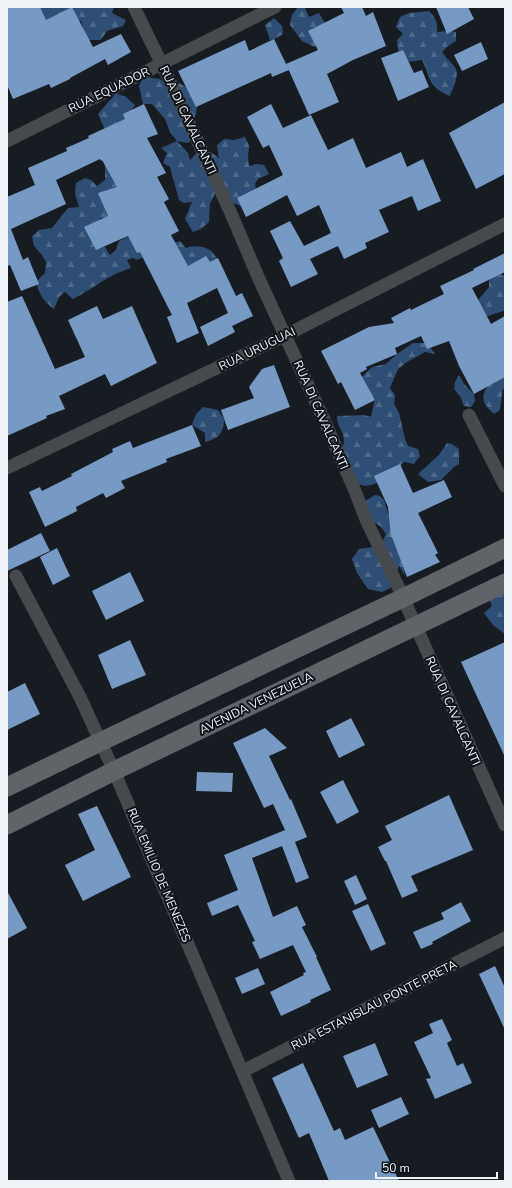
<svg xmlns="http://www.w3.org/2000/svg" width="512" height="1188" viewBox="0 0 512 1188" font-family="'Nunito Sans',sans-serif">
<defs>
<pattern id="forest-firs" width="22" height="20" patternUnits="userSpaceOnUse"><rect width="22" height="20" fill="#2f4e75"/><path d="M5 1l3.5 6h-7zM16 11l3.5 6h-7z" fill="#4d6889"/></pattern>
</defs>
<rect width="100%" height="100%" fill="#171c23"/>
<!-- forest -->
<path fill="url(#forest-firs)" d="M18,7H114L112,13L126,20L123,26L107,31L101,40H87L81,21L72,18L33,27Z
M298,7L305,8L309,17L319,13L326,25L320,35L315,47L302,41L290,25L292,15Z
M429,11C436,18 438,23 437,32L448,31L456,32V41L448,46L442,52C446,58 451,62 455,67C460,75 453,88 450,96C444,94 434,88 431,82C427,75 426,67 422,60L407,62L398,50L397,40L403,34L396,27L400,17L409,13Z
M274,18L282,26L283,34L275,39L270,40L265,25Z
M143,77L160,79L168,86L179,83L191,90L198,97L196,114L191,126L193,138L188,143L177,141L188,153L190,160C193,158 195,154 197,153C204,148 215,154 219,159L217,145L224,139L234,140L245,137L249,146L248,157L249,166L256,164L264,165L269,174L258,179L255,184L256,191L250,204L241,206L233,203L219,183L213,198L210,203L209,222L201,229L193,232L185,219L192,202L184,203L179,200L170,167L163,163L167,153L161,148L177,141L170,132L165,119L152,104H143L139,86Z
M116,93L126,97L135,105L130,112L133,131L106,132L98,114Z
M105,156L122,190L109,218H100L104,226L94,244L105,247L110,255L116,250L119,241L131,235L146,256L137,260L133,258L127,260L131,268C109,274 93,289 73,299L65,292L59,297L54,309C44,302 39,294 36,282L45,273L46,262L42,255L34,246L32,236L39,230L52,228L68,208L79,207L75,194L76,183L85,178L91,180L97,186L105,180Z
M180,241L186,248C193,245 204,246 210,250C213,252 216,258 219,261L211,290L164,247Z
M496,273L505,276V312L503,311L485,317L474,305L489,287V280Z
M413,343H427L435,354L425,352L407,362L398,369L390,388L395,395L394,404L399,413L405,439L408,446L418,449L420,456L414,464L404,462C394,472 368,497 354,480C348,473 344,462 339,453C341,450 344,445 344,441C344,431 337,428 337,416L364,415L371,417L375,398L365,394L361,378L372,367L386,364L397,354Z
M505,370V388L503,389C501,396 502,404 499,411L494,414C491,411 487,408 485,404C478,390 496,378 505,370Z
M459,375L464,384L474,394L475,401L471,407L464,406L460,396L454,389L455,382Z
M203,407L218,410L224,419C223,434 220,438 205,442V433L192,425L196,414Z
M447,443L452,444L459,449V464L454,467L441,480L428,482L418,474L439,455Z
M375,495L380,496L384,500L403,565L405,576L399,565L394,586L382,592L368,589L357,573L352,559L359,549L380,546L386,534L380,526L368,519L365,501Z
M505,592V634L493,625L484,613L492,606L489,598Z"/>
<!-- building -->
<path fill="#779ac5" d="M7,7H40L46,20L72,7L93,47L121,34L131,52L108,65L105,59L70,78V79L51,88L49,84L13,99L7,85Z
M341,7H362L366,16L373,12L386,46L353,60L327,74L339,102L309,115L286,64L318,50L308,31L344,13Z
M436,7H468L474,19L447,34Z
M274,39L289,70L272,77L271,73L196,107L178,71L245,40L249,51Z
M481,42L488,59L462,71L454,55Z
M403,50L414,73L422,70L429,87L398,101L381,58Z
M505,102V174L476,189L449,133Z
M144,104L158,134L147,138L166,173L157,177L169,199L164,202L179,231L171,235L188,266L206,256L210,262L218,258L236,296L242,293L253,316L232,326L235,332L208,346L200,327L228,313L217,288L187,303L199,333L177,343L167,317L172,315L140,252L137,253L128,236L96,250L84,227L108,216L98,193L117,187L102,160L101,161L100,159L56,180L66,204L11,229L23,260L28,257L39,284L21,291L10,265L7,266V197L35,185L28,168L67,151L66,148L89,138L88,136L125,119L123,114Z
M271,104L283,128L311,115L328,150L353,138L366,168L401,152L407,167L423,159L441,201L418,211L412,196L379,210L389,232L365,243L367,248L344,259L338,246L310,259L318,274L291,287L279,261L283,258L270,231L290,221L304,246L331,233L319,205L297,216L287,195L246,217L237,198L283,175L269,145L263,148L247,117Z
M505,253V272L472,288L491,324L505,316V377L474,394L459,366L449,341L427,349L421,336L395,348L397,354L366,367L367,369L360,373L375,400L355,410L341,382L338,384L321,351L369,327L394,323L391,318L410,308L411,310L444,294L440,286L474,270L473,269Z
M22,296L55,369L85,357L68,320L97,306L103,319L132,306L157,363L111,386L105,374L59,396L65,409L46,416L47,418L7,436V302Z
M274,365L290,407L228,430L221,410L254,398L249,387L262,369Z
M192,425L201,446L166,459L167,462L121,481L125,488L106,498L103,493L76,507L77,511L45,527L29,492L40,487L42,491L72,476L71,474L113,452L112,449L130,441L133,448Z
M400,464L413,493L444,480L452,497L418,513L438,553L435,555L440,562L407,577L392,537H391L388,507L374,476Z
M41,533L50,551L7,571V550Z
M57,548L70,576L53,585L40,557Z
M130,572L144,601L106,620L92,591Z
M130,640L146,675L112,689L98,655Z
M505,642V757L461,662Z
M25,683L40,714L7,730V692Z
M351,718L365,745L339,758L326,731Z
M265,728L287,748L269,756L290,800L291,799L307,837L295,842L309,878L296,883L282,846L252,858L273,917L297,906L306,925L302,927L317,957H316L331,990L310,1000L311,1002L281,1016L270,992L304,975L303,973L306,972L293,945L260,959L252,942L255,941L238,905L212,916L207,903L238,890L224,855L285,830L273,804L264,808L233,743Z
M197,772L233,773L232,792L196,791Z
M343,780L359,812L337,824L320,792Z
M449,795L473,850L411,876L418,891L402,898L386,861H385L378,847L392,840L385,826Z
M97,806L131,877L83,901L65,865L95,850L78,814Z
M356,875L367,899L355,905L344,881Z
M7,891L27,928L7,939Z
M461,902L471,921L432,942L433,944L421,949L413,932L444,919L441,913Z
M368,904L386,944L371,951L352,911Z
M495,966L505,988V1030L479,974Z
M258,968L265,984L242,994L235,978Z
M442,1019L452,1040L447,1043L457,1066L463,1063L472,1083L435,1099L426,1079L431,1078L414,1042L433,1033L429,1024Z
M375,1043L388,1075L357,1088L343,1056Z
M303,1063L334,1131L340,1128L345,1140L373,1127L399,1181H329L309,1133L299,1138L272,1078Z
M401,1097L409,1114L379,1128L371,1110Z"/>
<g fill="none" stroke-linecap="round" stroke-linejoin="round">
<!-- street -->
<path stroke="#474a4d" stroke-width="13" d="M134,7L167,75L230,211L259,279L324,420L355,491L367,522L396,582L505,825
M7,141L275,7
M469,415L505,486
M7,468L286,335L505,224
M16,576L80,697L114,771L289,1181
M243,1071L505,938"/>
<!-- secondary -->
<path stroke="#606469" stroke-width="19" d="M7,787L100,742L403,598L505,548
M7,825L114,771L505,583"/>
</g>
<g text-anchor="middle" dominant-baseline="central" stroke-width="4" stroke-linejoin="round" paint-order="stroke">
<!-- street labels -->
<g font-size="12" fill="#eff3f8" stroke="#0e1319">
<text transform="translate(109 90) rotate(-26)">RUA EQUADOR</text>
<text transform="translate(188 120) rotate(65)">RUA DI CAVALCANTI</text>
<text transform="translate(257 349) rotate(-26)">RUA URUGUAI</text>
<text transform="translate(321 415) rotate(66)">RUA DI CAVALCANTI</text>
<text transform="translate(256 703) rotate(-26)">AVENIDA VENEZUELA</text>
<text transform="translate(453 711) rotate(66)">RUA DI CAVALCANTI</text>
<text transform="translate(159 875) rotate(67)">RUA EMILIO DE MENEZES</text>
<text transform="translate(374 1005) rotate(-27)">RUA ESTANISLAU PONTE PRETA</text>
</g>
</g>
<!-- border -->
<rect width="512" height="1188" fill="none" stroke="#eff3f8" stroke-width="16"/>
<!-- scale -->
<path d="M376 1172v6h121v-6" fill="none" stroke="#eff3f8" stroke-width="2"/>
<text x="382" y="1172" font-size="12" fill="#eff3f8" stroke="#0e1319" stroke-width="3" paint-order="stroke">50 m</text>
</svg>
